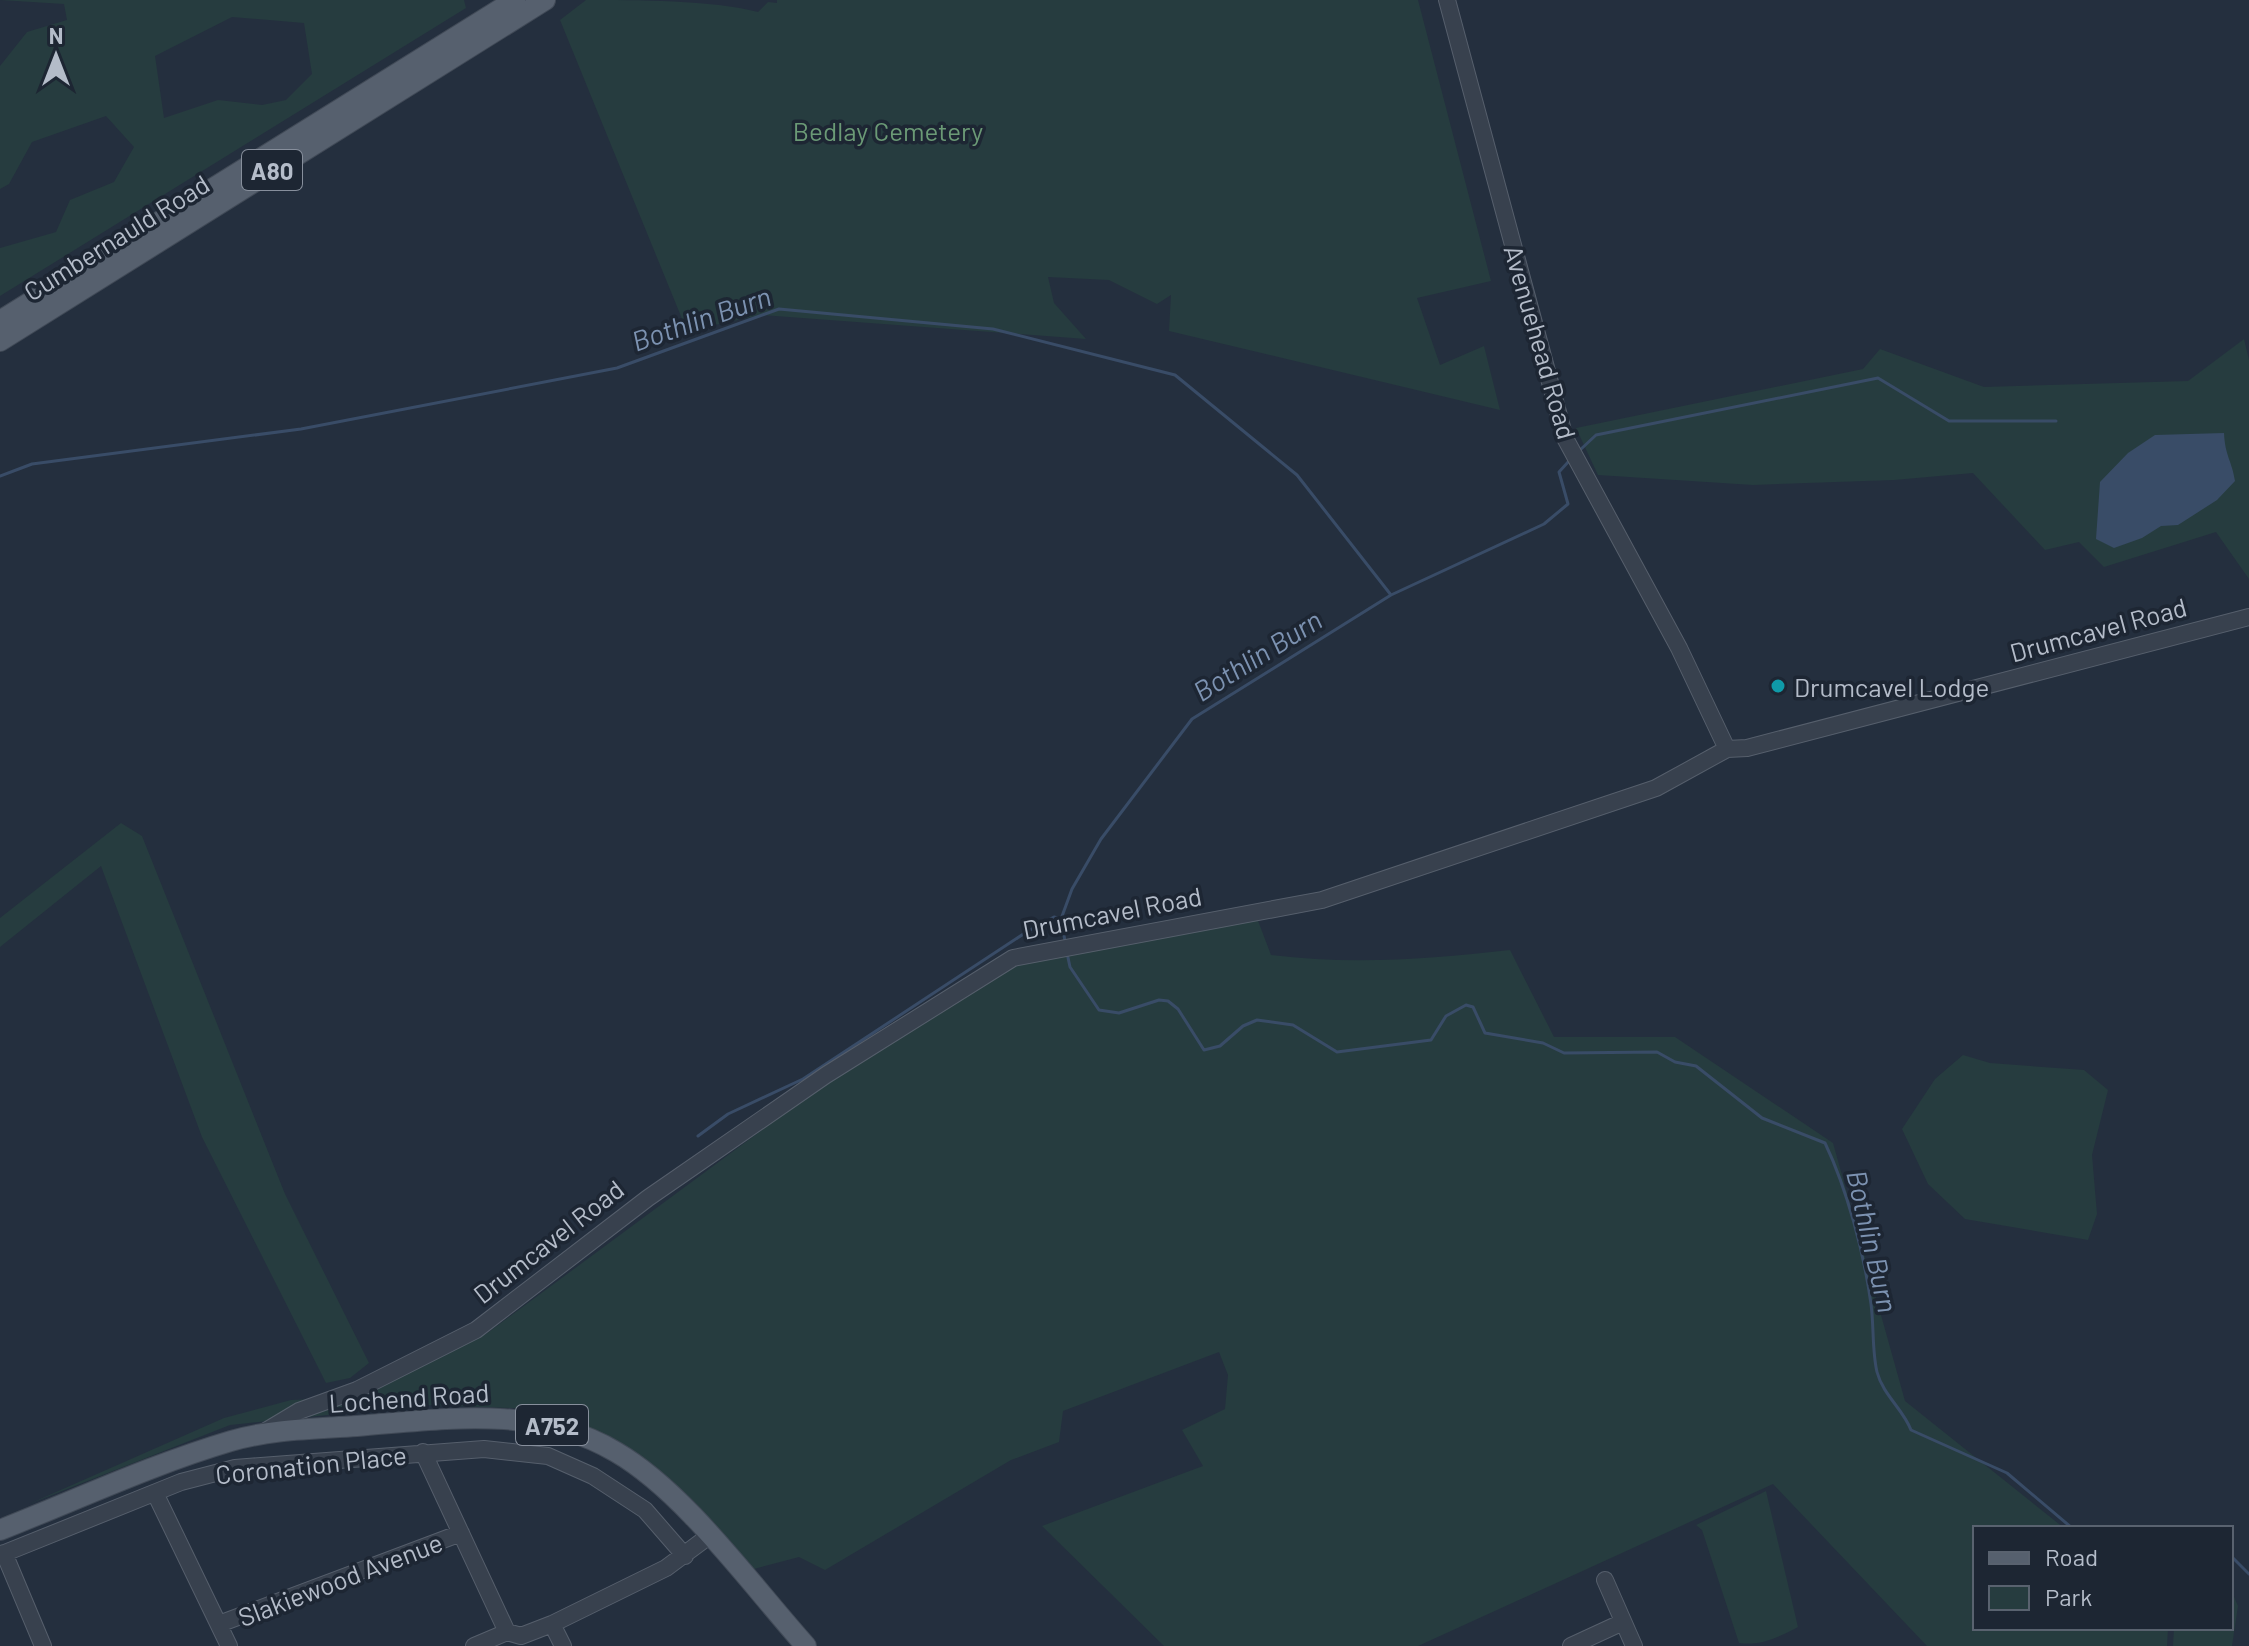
<svg xmlns="http://www.w3.org/2000/svg" width="2249" height="1646" viewBox="0 0 2249 1646" font-family="Barlow,sans-serif">
<rect width="100%" height="100%" fill="#242f3e"/>
<!-- green -->
<path fill="#263c3f" fill-rule="evenodd" d="M0,0H464L466,8L0,296V248L56,232L70,200L114,182L134,147L106,116L32,142L9,184L0,189V66L27,32L67,20L64,4ZM232,17L304,23L312,74L286,100L262,105L218,100L164,118L155,56Z
M586,0C636,0 713,0 758,12L768,2L777,3V0H1418L1491,281L1417,298L1440,365L1484,346L1500,410L1169,331L1171,295L1157,304L1109,280L1048,277L1054,303L1086,339L761,315L687,331L560,20Z
M2244,339L2249,360V579L2216,532L2104,567L2079,542L2045,550L1973,473L1894,480L1753,485L1598,475L1576,428L1863,369L1880,349L1984,387L2188,381Z
M121,823L142,836L285,1194L369,1363L350,1378L326,1383L202,1137L101,866L0,947V918Z
M1257,918L1271,955C1352,965 1430,959 1510,950L1554,1037H1675L1833,1143L1905,1401L2064,1528H1975V1628H2168L2167,1646H1927L1773,1484L1418,1646H1164L1042,1526L1203,1466L1182,1430L1225,1409L1228,1375L1219,1352L1063,1411L1059,1442L1011,1460L825,1570L799,1557L754,1569L699,1514L611,1437L536,1409L425,1405L230,1425L29,1504L224,1418L291,1400L361,1397L486,1334L827,1082L1018,964Z
M1963,1055L1990,1063L2084,1070L2108,1090L2092,1155L2097,1214L2088,1240L1965,1219L1928,1184L1902,1129L1935,1079Z
M1766,1491L1798,1627C1779,1637 1762,1646 1739,1643L1702,1530L1696,1525Z
M2231,1590L2238,1606L2232,1646H2173L2174,1628H2231Z"/>
<!-- water -->
<path fill="#394c67" d="M2224,433C2225,456 2232,461 2235,481L2217,500L2178,525L2161,526L2142,538L2114,548L2096,539L2100,482L2128,453L2155,435Z"/>
<g fill="none" stroke-linecap="round" stroke-linejoin="round">
<!-- stream -->
<path stroke="#394c67" stroke-width="3" d="M1580,450L1596,435L1878,378L1949,421H2056
M0,476L32,464L301,429L617,368L779,309L993,329L1175,375L1297,475L1391,595L1192,719L1101,839L1072,889L1061,919L1065,941
M1391,595L1544,524L1568,504L1559,472L1569,461
M1067,953L1070,967L1099,1010L1119,1013L1159,1000L1168,1001L1178,1009L1204,1050L1220,1046L1243,1026L1257,1020L1293,1025L1337,1052L1431,1040L1446,1016L1466,1005L1473,1007L1485,1033L1543,1043L1564,1053L1657,1052L1675,1062L1696,1066L1762,1118L1825,1143C1847,1189 1864,1253 1871,1304C1874,1326 1872,1351 1877,1372C1883,1395 1903,1409 1911,1430L2007,1473L2072,1528
M698,1136L728,1114L803,1079L1028,931L1054,917L1061,919
M2231,1556L2249,1574"/>
<defs>
<path id="minor" d="M1447,0L1565,438L1679,648L1727,749
M264,1432L299,1411L357,1390L476,1330L648,1198L826,1075L1013,958L1322,900L1656,788L1727,749L1747,748L2249,617
M423,1452L507,1632
M155,1493L229,1646
M4,1553L43,1646
M0,1555L181,1482L235,1468L484,1449L548,1456L593,1476L645,1510L685,1556
M1605,1580L1634,1646
M219,1624L461,1533
M552,1624L563,1646
M474,1646L507,1632L521,1636L552,1624L666,1568L709,1536
M1571,1646L1623,1622"/>
<path id="major" d="M0,321L515,0
M0,341L545,0
M0,1530C76,1500 153,1464 231,1441C272,1429 315,1429 357,1426C446,1419 535,1404 616,1452C685,1492 752,1586 806,1646"/>
</defs>
<!-- minor casing -->
<use href="#minor" stroke="#565f6c" stroke-width="18"/>
<!-- major casing -->
<use href="#major" stroke="#414a57" stroke-width="22"/>
<!-- minor -->
<use href="#minor" stroke="#38414e" stroke-width="16"/>
<!-- major -->
<use href="#major" stroke="#56606e" stroke-width="20"/>
</g>
<!-- markers -->
<circle fill="#0f9aa8" stroke="#1d2633" stroke-width="3" cx="1778" cy="686" r="8"/>
<g text-anchor="middle" dominant-baseline="central" stroke-width="7" stroke-linejoin="round" paint-order="stroke">
<!-- shield labels -->
<g fill="#1d2633" stroke="#878f9c" stroke-width="2">
<rect x="242" y="150" width="60" height="40" rx="6"/>
<rect x="516" y="1405" width="72" height="40" rx="6"/>
</g>
<g font-size="24" font-weight="bold" fill="#b4bcc9">
<text x="272" y="170">A80</text>
<text x="552" y="1425">A752</text>
</g>
<!-- park labels -->
<g font-size="26" fill="#6b9a76" stroke="#1d2633">
<text x="888" y="130">Bedlay Cemetery</text>
</g>
<!-- street labels -->
<g font-size="26" fill="#b4bcc9" stroke="#1d2633">
<text transform="translate(116 237) rotate(-32)">Cumbernauld Road</text>
<text transform="translate(1541 342) rotate(74)">Avenuehead Road</text>
<text transform="translate(2098 629) rotate(-15)">Drumcavel Road</text>
<text transform="translate(1112 912) rotate(-11)">Drumcavel Road</text>
<text transform="translate(548 1241) rotate(-38)">Drumcavel Road</text>
<text transform="translate(409 1397) rotate(-4)">Lochend Road</text>
<text transform="translate(311 1464) rotate(-6)">Coronation Place</text>
<text transform="translate(340 1579) rotate(-21)">Slakiewood Avenue</text>
</g>
<!-- poi labels -->
<g font-size="26" fill="#b4bcc9" stroke="#1d2633" text-anchor="start">
<text x="1794" y="686">Drumcavel Lodge</text>
</g>
<!-- water labels -->
<g font-size="28" font-style="italic" fill="#7c92b1" stroke="#1d2633">
<text transform="translate(701 318) rotate(-19)">Bothlin Burn</text>
<text transform="translate(1257 655) rotate(-32)">Bothlin Burn</text>
<text transform="translate(1873 1241) rotate(77)">Bothlin Burn</text>
</g>
</g>
<!-- legend -->
<rect x="1973" y="1526" width="260" height="104" fill="#1d2633" stroke="#59626f" stroke-width="2"/>
<rect x="1989" y="1552" width="40" height="12" fill="#56606e" stroke="#59626f" stroke-width="2"/>
<text x="2045" y="1566" font-size="24" fill="#b4bcc9">Road</text>
<rect x="1989" y="1586" width="40" height="24" fill="#263c3f" stroke="#59626f" stroke-width="2"/>
<text x="2045" y="1606" font-size="24" fill="#b4bcc9">Park</text>
<!-- north arrow -->
<g transform="translate(56 56)" stroke="#1d2633" stroke-width="6" paint-order="stroke">
<path d="M0-6L14 30L0 20L-14 30Z" fill="#b4bcc9"/>
<text y="-12" font-size="22" font-weight="bold" text-anchor="middle" fill="#b4bcc9">N</text>
</g>
</svg>
